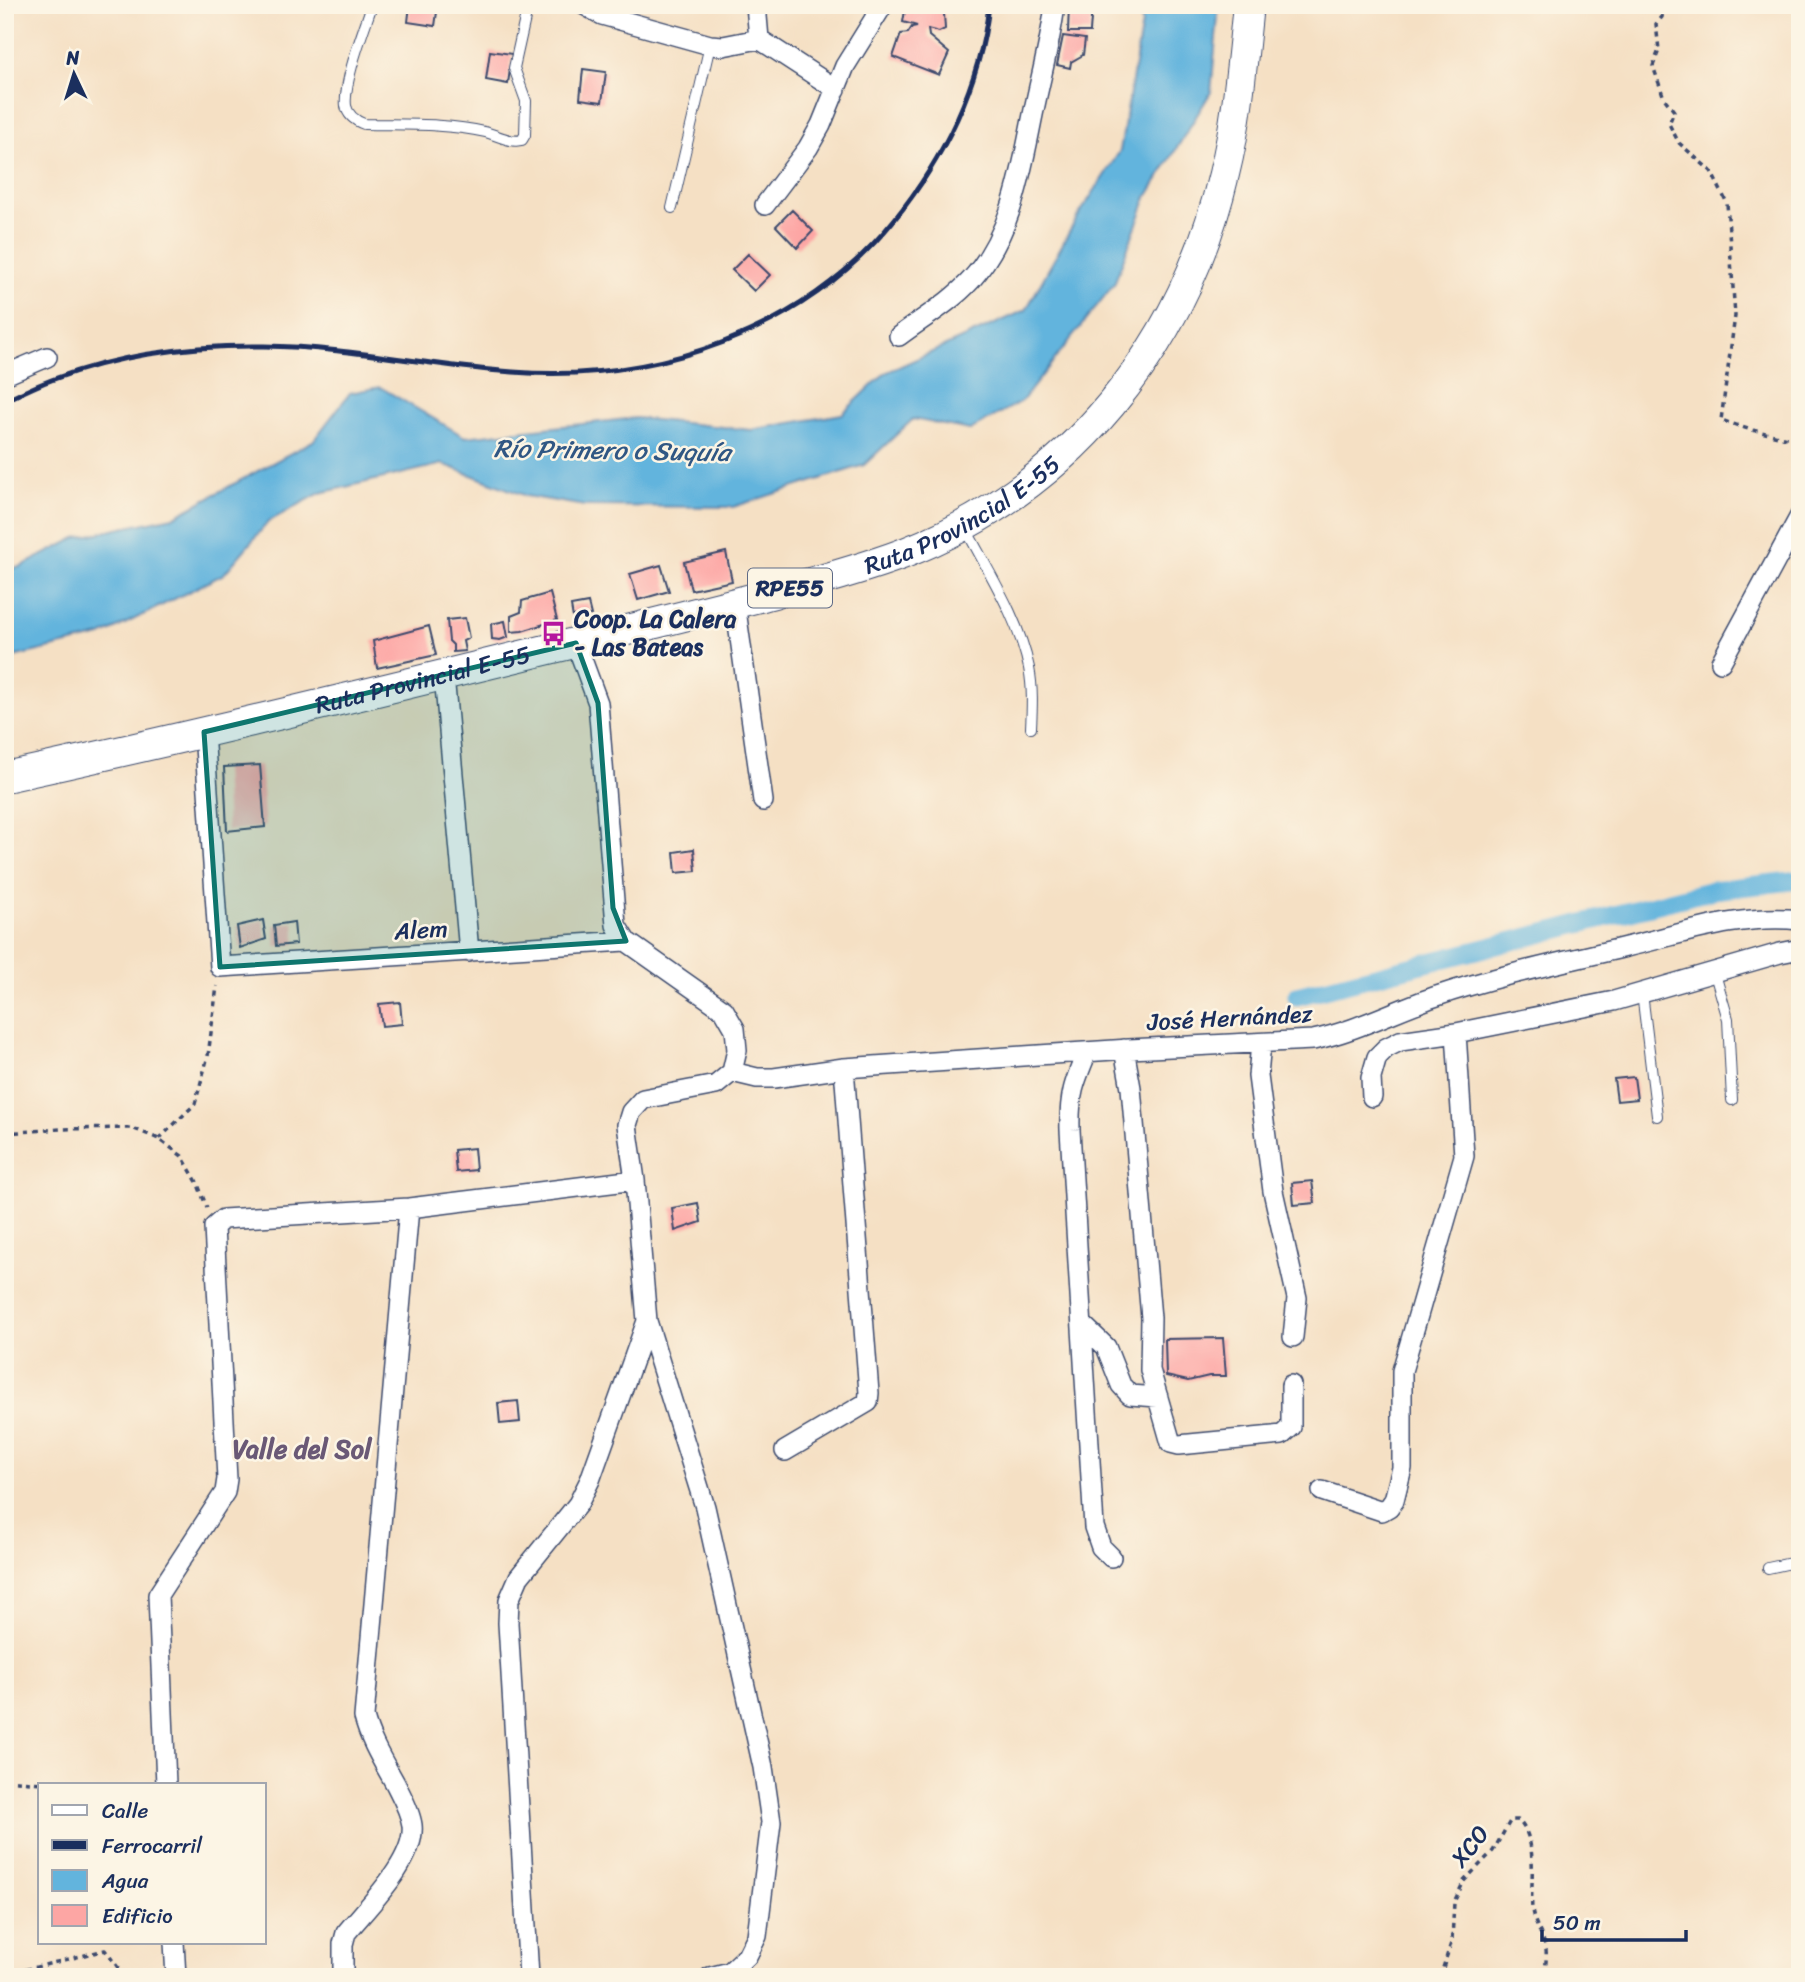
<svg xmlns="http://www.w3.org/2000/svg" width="1805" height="1982" viewBox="0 0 1805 1982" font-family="Sriracha,sans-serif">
<rect width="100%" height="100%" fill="#fcf5e5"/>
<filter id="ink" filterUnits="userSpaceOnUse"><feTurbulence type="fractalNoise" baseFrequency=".0143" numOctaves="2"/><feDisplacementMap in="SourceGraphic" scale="14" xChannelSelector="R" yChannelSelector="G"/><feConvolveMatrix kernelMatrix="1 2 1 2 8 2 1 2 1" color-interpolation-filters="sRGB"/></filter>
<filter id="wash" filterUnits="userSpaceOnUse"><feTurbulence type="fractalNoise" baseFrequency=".00686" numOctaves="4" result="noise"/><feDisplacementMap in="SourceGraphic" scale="28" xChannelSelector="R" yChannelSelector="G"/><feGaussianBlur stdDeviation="1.57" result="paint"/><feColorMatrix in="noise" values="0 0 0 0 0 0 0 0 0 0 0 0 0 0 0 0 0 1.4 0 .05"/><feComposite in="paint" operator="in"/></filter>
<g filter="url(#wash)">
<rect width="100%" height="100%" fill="#f5e0c4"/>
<!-- water -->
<path fill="#62b4dd" stroke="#3e729e" stroke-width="2" d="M1138,5H1219L1211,92L1147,197L1114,284L1022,401L970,430L913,419L864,465L733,507L585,506L526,496L443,464L320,493L269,521L224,574L101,636L5,659V569L20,567L76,538L173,517L313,441L350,393L380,387L465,437L636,418L751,430L842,414L885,373L1026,310L1077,218L1120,151L1142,23Z"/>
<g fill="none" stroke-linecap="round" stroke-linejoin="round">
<!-- canal -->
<path stroke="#62b4dd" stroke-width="19" d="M1297,996L1713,890L1800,880"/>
</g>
<g id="blocks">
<!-- building -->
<path fill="#fda6a4" d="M410,5H438L435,26L408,22Z
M906,5H935L944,14L945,29L939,32L928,29L929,36L949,53L939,75L893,57L901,34L908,33L912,27L917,26L903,22Z
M1069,5H1092L1090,32H1068Z
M1063,36L1085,39L1083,55L1071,62L1070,68L1057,65Z
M490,51L512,54L508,84L486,80Z
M583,69L606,72L602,102L580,99Z
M792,210L813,231L797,248L776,226Z
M748,254L770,275L754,291L732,270Z
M726,552L732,581L691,590L684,562Z
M661,565L669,591L638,600L630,574Z
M550,593L557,620L522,631L511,632V616L521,612L522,601Z
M588,603L591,615L573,618L571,606Z
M465,618L469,638L463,641L465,651L453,652V645L449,641L447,620Z
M505,621L508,637L500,640L492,639L491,624Z
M429,626L436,655L377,668L373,641Z
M260,765L265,827L227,831L224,767Z
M694,849L696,871L676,873L674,852Z
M263,920L266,939L240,948L237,926Z
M294,922L296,944L276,946L274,925Z
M400,1002L402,1024L382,1026L379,1004Z
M1634,1077L1637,1099L1617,1101L1614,1079Z
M474,1148L476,1170L456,1172L454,1150Z
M1312,1181L1315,1203L1294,1205L1292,1183Z
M698,1203L701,1222L675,1231L672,1208Z
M1223,1338L1226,1376H1209L1188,1381L1166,1376L1165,1339Z
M518,1401L520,1422L500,1424L498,1403Z"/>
</g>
</g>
<g filter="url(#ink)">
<use href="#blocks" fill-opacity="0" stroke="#3c4a6d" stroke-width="2"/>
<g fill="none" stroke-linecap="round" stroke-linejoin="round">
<defs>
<path id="lane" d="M372,5C364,29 343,83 346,106C348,116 356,121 364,124C404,125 446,123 485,132C497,135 510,143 522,140L525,135L526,101L514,68L528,5
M672,208L710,45
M966,529C989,573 1019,619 1029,668C1033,688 1032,708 1031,728
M1715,974L1728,1019L1732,1100
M1642,993L1657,1116
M1768,1568L1800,1561"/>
<path id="street" d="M584,5L602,15L710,45L723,46L759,39
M756,5L759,39L836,89
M765,205L808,148L821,125L845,66L883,5
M899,336C923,318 951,302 971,280C1014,232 1022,166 1035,105C1042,72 1051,39 1055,5
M5,375L47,357
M735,603L763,801
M576,643L598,703L616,925L626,941L724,1010L735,1029L737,1050L732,1072L716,1085L643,1099L631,1112L627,1125L635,1180L647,1321L705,1507L763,1767L771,1822L757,1936L747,1956L730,1972L710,1977
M1721,662L1800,516
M444,675L469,952
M204,732L220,967L626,941
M1261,1043L1258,1076L1273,1191L1297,1298L1293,1337
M1124,1049L1131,1088L1151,1318L1150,1370L1171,1443L1179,1445L1282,1435L1291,1427V1385
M1087,1052C1074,1083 1069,1095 1070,1130L1094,1527L1101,1547L1111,1557
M732,1072L757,1078H774L844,1068L1129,1049L1313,1040C1356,1031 1393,1011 1434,997C1495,976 1563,962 1626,947C1682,934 1742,913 1800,920
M1372,1097L1371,1078L1377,1057L1386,1048L1400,1041L1456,1033L1614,1001L1780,953L1800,949
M1082,1324L1106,1347L1121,1385L1130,1395L1158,1397
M785,1451L868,1402L869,1393L844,1068
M1322,1491L1382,1511L1389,1507L1394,1500L1402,1468V1371L1464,1156L1456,1033
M166,1784L158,1595L225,1492L227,1479L214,1227L223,1219L409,1208L635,1180
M174,1942L176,1977
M343,1977V1944L346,1933C368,1906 416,1860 412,1825C410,1811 402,1797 396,1785C384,1763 370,1741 364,1717L409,1208
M529,1977L508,1623L509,1600L519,1577L578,1504L590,1480L647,1321"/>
<g id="primary">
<path id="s1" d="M5,777C196,736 385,689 574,643C637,628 700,612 763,596C810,583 857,571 902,554C1071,488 1183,348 1224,174C1238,118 1242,62 1248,5"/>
</g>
</defs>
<!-- lane casing -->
<use href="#lane" stroke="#3c4a6d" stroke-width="12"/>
<!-- street casing -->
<use href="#street" stroke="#3c4a6d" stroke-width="22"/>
<!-- primary casing -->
<use href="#primary" stroke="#3c4a6d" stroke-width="32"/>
<!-- path -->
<path stroke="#3c4a6d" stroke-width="3.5" stroke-dasharray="5 5" stroke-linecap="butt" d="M1664,5L1662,17L1656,24L1659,50L1653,66L1664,98L1674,111L1669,124L1679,143L1711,171L1727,203L1735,316L1721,420L1748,429L1800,441
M5,1133L60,1129L132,1128L159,1139L182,1156L197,1182L207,1208
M159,1139L195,1104L208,1056L217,986
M5,1780L55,1784
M7,1977L12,1973L105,1950L119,1969L114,1977
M1440,1977L1452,1940L1454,1902L1464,1881L1493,1851L1509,1823L1511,1820H1518C1539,1840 1530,1883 1532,1909C1533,1923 1544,1936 1546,1950C1547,1958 1545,1968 1545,1977"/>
<!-- lane -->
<use href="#lane" stroke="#fff" stroke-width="10"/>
<!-- street -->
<use href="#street" stroke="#fff" stroke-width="19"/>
<!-- primary -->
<use href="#primary" stroke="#fff" stroke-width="30"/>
<!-- rail -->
<path stroke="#1b2f5e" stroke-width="5" d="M5,401C21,393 37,385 54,379C120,354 195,345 264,346C348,347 430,366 513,372C655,383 803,333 894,220C943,160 981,83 989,5"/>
</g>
</g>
<!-- marked area -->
<path fill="#0f766e" fill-opacity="0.2" stroke="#0f766e" stroke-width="5" stroke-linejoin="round" d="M576,643L598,703L613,908L626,941L220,967L204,732Z"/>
<!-- icons -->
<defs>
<symbol id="bus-bare" viewBox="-9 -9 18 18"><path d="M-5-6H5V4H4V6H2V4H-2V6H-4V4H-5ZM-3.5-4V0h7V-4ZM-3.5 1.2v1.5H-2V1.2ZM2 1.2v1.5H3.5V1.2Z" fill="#b5179e" stroke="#fcf5e5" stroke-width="2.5" paint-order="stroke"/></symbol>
</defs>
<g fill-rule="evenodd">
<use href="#bus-bare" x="536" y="616" width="35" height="35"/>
</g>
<g text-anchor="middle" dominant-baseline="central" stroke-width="5" stroke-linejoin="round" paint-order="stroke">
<!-- shield labels -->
<rect fill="#fcf5e5" stroke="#5e6a86" stroke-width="2" x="748" y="568.5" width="84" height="39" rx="5"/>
<g font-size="23" font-weight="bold" fill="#1b2f5e">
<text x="790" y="588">RPE55</text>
</g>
<!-- street labels -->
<g font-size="24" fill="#1b2f5e" stroke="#fcf5e5">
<text stroke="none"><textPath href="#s1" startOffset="996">Ruta Provincial E-55</textPath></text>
<text stroke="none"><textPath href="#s1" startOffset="429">Ruta Provincial E-55</textPath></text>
<text transform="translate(421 930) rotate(-3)">Alem</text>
<text transform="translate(1230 1018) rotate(-3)">José Hernández</text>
<text transform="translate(1470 1846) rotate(-52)">XCO</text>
</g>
<!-- poi labels -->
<g font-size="24" font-weight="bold" fill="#1b2f5e" stroke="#fcf5e5" text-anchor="start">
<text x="574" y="619">Coop. La Calera<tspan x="574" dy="28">- Las Bateas</tspan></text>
</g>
<!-- water labels -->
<g font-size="26" font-style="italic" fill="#305784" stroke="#fcf5e5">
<text transform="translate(612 450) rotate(1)">Río Primero o Suquía</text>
</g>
<!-- neighbourhood labels -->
<g font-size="26" font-weight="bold" fill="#6a5976" stroke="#fcf5e5">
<text x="302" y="1449">Valle del Sol</text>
</g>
</g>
<!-- margin -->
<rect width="1805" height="1982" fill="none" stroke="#fcf5e5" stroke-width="28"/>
<!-- legend -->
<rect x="38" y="1783" width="228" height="161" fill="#fcf5e5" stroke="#a2a6af" stroke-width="2"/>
<rect x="52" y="1805" width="35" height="10" fill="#ffffff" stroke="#a2a6af" stroke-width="2"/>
<text x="102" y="1818" font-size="21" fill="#1b2f5e">Calle</text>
<rect x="52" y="1840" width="35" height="10" fill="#1b2f5e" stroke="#a2a6af" stroke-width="2"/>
<text x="102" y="1853" font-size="21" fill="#1b2f5e">Ferrocarril</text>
<rect x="52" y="1870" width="35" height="21" fill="#62b4dd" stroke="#a2a6af" stroke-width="2"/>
<text x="102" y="1888" font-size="21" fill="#1b2f5e">Agua</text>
<rect x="52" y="1905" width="35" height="21" fill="#fda6a4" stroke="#a2a6af" stroke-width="2"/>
<text x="102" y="1923" font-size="21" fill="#1b2f5e">Edificio</text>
<!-- north arrow -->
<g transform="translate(74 74) rotate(356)" stroke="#fcf5e5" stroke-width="5" paint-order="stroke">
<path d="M0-5L12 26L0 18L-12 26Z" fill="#1b2f5e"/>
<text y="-10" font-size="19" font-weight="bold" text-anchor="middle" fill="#1b2f5e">N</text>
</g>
<!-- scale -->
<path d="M1542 1930v10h144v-10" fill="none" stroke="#1b2f5e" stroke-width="3.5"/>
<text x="1553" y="1930" font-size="21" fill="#1b2f5e" stroke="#fcf5e5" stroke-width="5" paint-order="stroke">50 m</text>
</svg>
